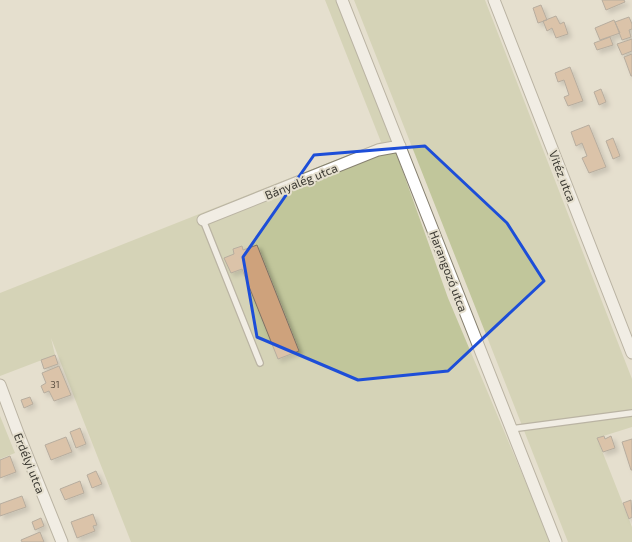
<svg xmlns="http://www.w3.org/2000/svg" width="632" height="542" viewBox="0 0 632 542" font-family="'Exo 2',sans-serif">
<defs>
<filter id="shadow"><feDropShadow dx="3.5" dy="3.5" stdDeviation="2" flood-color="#0004"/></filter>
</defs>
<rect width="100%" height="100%" fill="#e5dfce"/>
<!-- green -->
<path fill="#c1c69b" d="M325,0H337L397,155L448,298L539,514L550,542H131L51,338L55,355L0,376V293L381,142Z
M354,0H485L632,379V427L597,438L632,527V542H568Z
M0,416L15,453L0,459Z"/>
<!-- building -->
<path fill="#cea27c" stroke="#7e7165" filter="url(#shadow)" d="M602,0H624L625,2L606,10Z
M541,5L547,20L538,23L533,8Z
M556,16L560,24L564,22L568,34L556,38L552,28L547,31L543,21Z
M629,17L632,24V29L629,30L631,37L622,40L615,22Z
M614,20L620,33L600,40L595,28Z
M610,37L613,45L597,50L594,43Z
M632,39V51L622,55L617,44Z
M632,54V76H631L624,57Z
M570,67L583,101L568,106L564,97L569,95L564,80L558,82L555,73Z
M601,89L606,102L599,105L594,92Z
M589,125L606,167L589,173L582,158L587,156L582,143L576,146L571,132Z
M613,138L620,156L613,159L606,141Z
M257,245L299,351L278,359L242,269L231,273L224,258L234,254L233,249L242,246L243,250Z
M55,355L58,364L44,369L41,360Z
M59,366L71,395L54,401L49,391L44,393L41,386L46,383L42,373Z
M30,397L33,404L24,408L21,400Z
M80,428L86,444L76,448L70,432Z
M604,436L605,439L611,436L615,448L603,452L597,438Z
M66,437L72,452L51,460L45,445Z
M632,439V470H631L622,442Z
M10,456L16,472L0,478V460Z
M96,471L102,484L92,488L87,475Z
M80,481L84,493L65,500L60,489Z
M22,496L26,507L0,516V504Z
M631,500L632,517L629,519L623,503Z
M93,514L97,525L93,526L95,531L77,538L71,522Z
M41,518L44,526L35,530L32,522Z
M40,532L44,542H22L21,540Z"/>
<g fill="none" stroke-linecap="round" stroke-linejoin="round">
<defs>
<path id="service" d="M203,220L260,363
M511,429L632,413"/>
<path id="minor" d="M342,0L556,542
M494,0L632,353
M203,220L378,150L400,146
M0,385L18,433L62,542"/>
</defs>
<!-- service casing -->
<use href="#service" stroke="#868070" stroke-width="8"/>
<!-- minor casing -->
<use href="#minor" stroke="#868070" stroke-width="13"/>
<!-- service -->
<use href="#service" stroke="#fff" stroke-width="5.5"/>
<!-- minor -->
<use href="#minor" stroke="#fff" stroke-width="11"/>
</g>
<!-- marked area -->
<path d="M0 0H632V542H0ZM425,146L507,223L544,281L448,371L358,380L257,337L243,257L314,155Z" fill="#e5dfce" fill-opacity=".55" fill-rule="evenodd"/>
<path fill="none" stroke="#1d4ed8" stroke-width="3" stroke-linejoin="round" d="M425,146L507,223L544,281L448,371L358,380L257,337L243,257L314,155Z"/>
<g text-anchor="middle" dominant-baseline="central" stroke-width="4" stroke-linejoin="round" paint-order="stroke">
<!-- number labels -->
<g font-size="10" fill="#605445">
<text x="55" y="384">31</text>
</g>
<!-- street labels -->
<g font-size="12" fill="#3c3a33" stroke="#e5dfce">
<text transform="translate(563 176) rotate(69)">Vitéz utca</text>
<text transform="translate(301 181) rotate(-22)">Bányalég utca</text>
<text transform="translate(449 271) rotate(69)">Harangozó utca</text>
<text transform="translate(30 463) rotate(68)">Erdélyi utca</text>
</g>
</g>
</svg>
